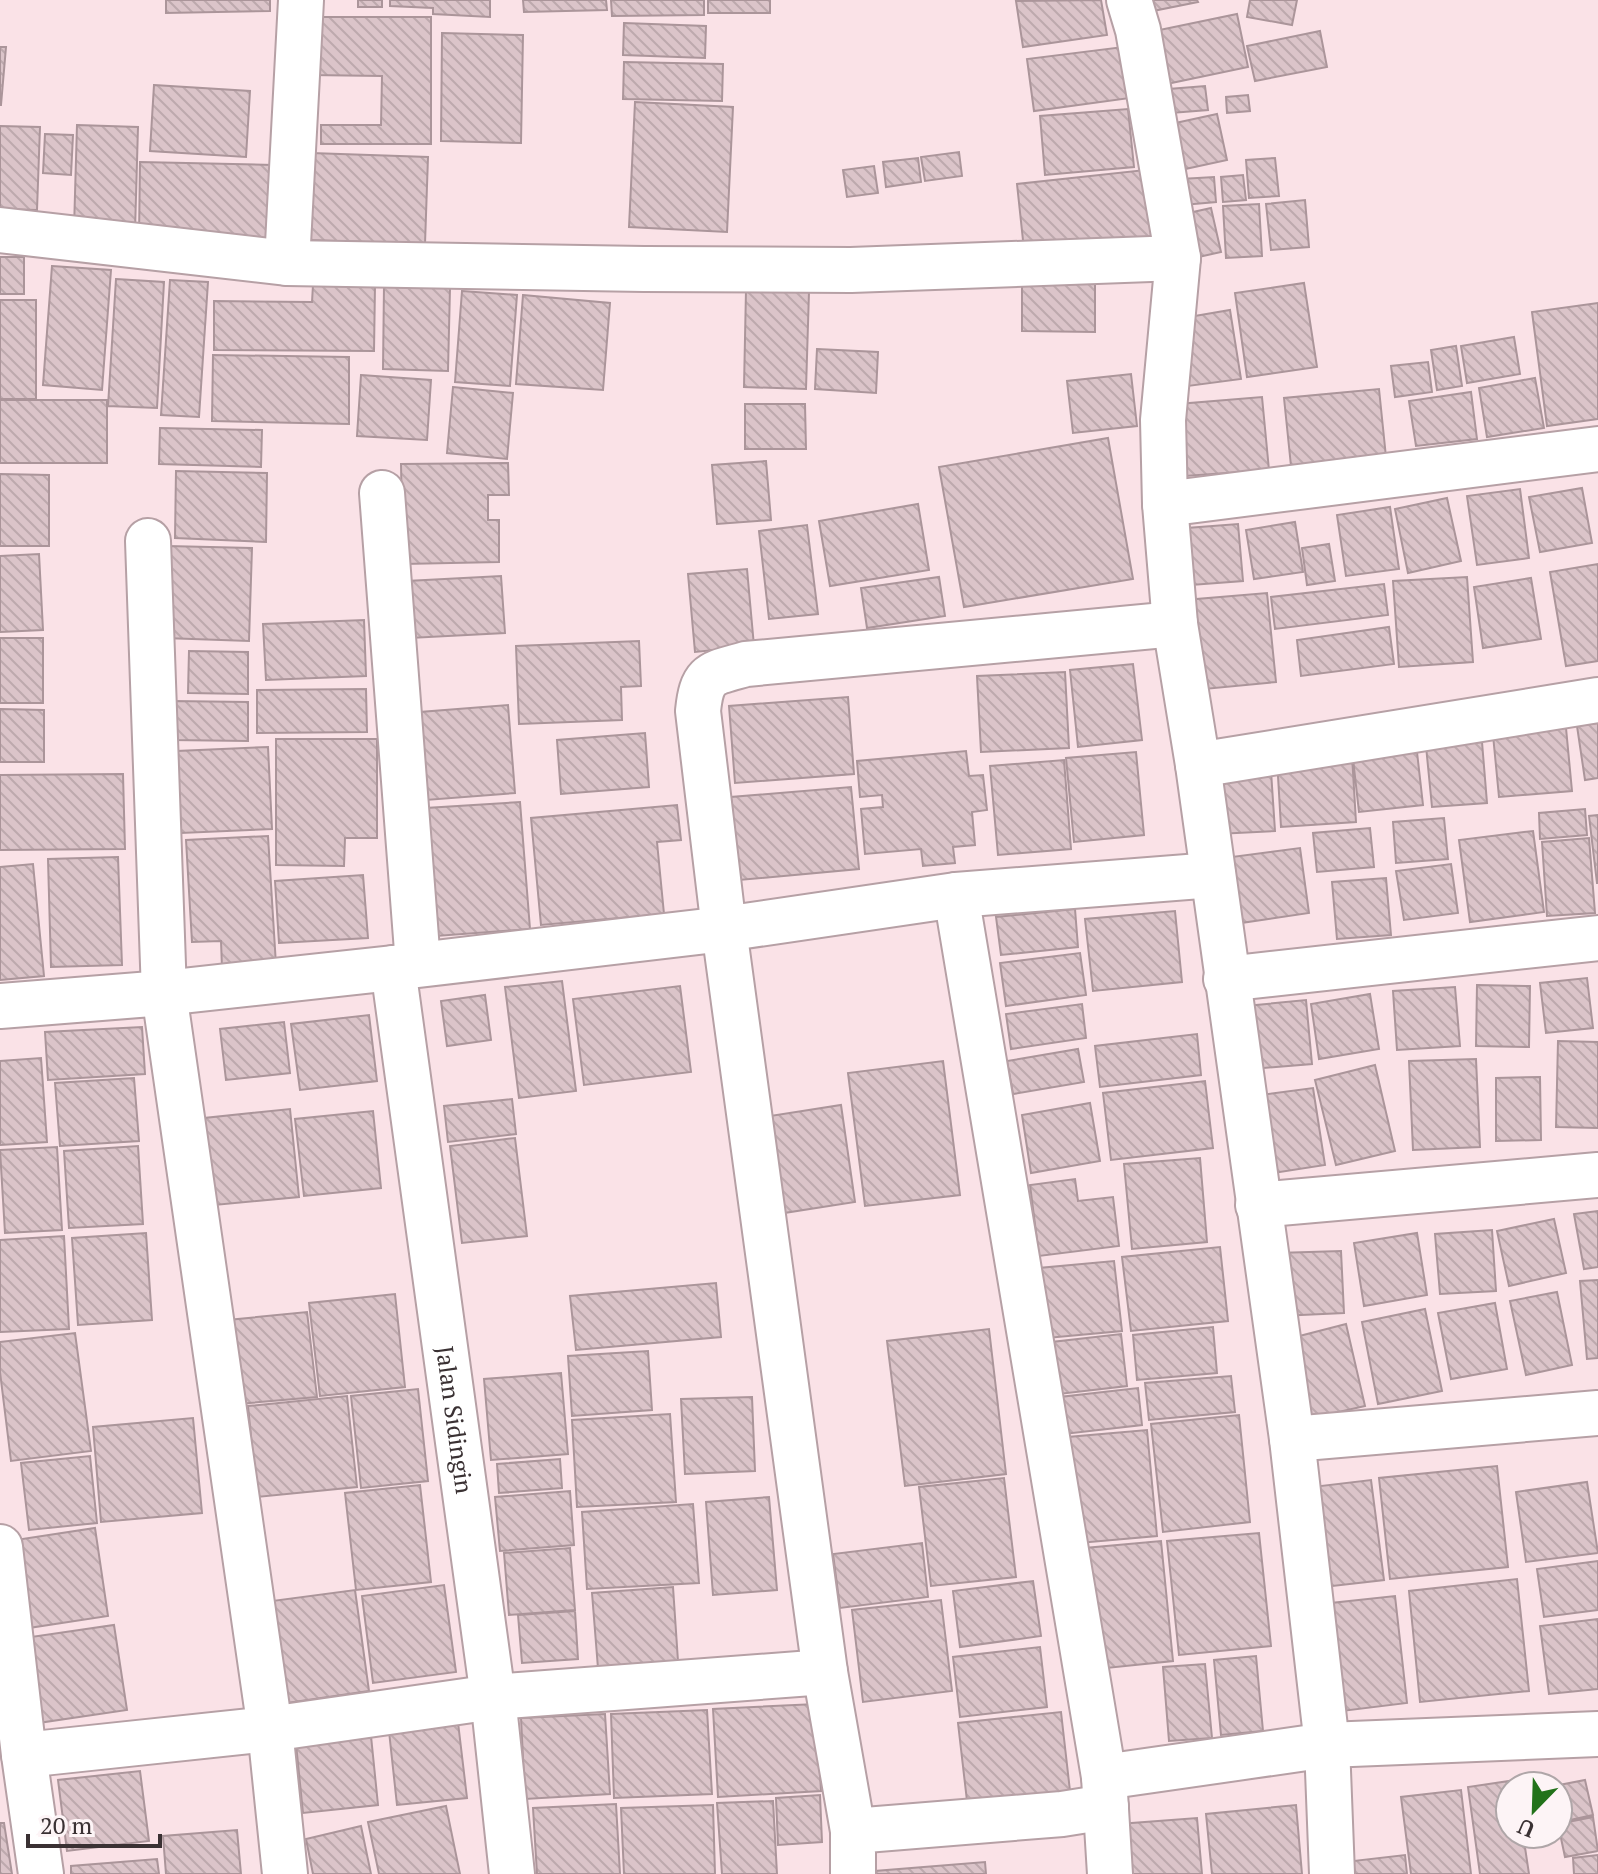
<svg xmlns="http://www.w3.org/2000/svg" width="1598" height="1874" viewBox="0 0 1598 1874" font-family="'PT Serif',serif">
<defs>
<pattern id="building-back-hatch" width="6" height="6" patternUnits="userSpaceOnUse" patternTransform="scale(2)"><rect width="6" height="6" fill="#dbc4c9"/><path d="M-1 5l2 2M0 0l6 6M5-1l2 2" fill="none" stroke="#bda9ad"/></pattern>
</defs>
<rect width="100%" height="100%" fill="#fae2e7"/>
<!-- building -->
<path fill="url(#building-back-hatch)" stroke="#ab959a" stroke-width="2" d="M166,0H270V11L166,13Z
M358,0H382V7H358Z
M390,0H490V17L433,14V8L390,6Z
M523,0H606L607,10L524,12Z
M611,0H704V15L612,16Z
M708,0H770V13H708Z
M1101,0L1107,35L1023,47L1016,1Z
M1140,0H1197L1198,2L1143,13Z
M1250,0H1297L1292,25L1247,17Z
M1237,14L1248,67L1157,86L1145,33Z
M312,17H431V144H321V125H381L382,76L311,75Z
M624,23L706,26L705,58L623,55Z
M1320,31L1327,67L1255,81L1247,46Z
M442,33L523,35L521,143L441,141Z
M0,47H6L1,105H0Z
M1123,47L1130,98L1034,111L1027,59Z
M624,62L723,64L722,101L623,99Z
M154,85L250,91L246,157L150,151Z
M1205,86L1208,110L1171,113L1169,89Z
M1248,95L1250,111L1227,113L1226,97Z
M635,102L733,107L727,232L629,227Z
M1128,109L1134,167L1045,175L1040,116Z
M1217,114L1227,160L1176,171L1166,125Z
M77,125L138,127L135,231L74,229Z
M0,126L40,127L37,210L0,209Z
M45,134L73,135L71,175L43,173Z
M959,152L962,176L925,181L921,157Z
M311,153L428,157L425,244L308,240Z
M918,158L921,182L886,187L883,162Z
M1275,158L1279,196L1249,198L1246,160Z
M140,162L273,165L271,241L139,238Z
M874,166L878,193L847,197L843,170Z
M1145,170L1154,245L1025,259L1017,184Z
M1243,175L1246,200L1223,202L1221,177Z
M1214,177L1216,202L1183,205L1181,179Z
M1305,200L1309,247L1271,250L1266,204Z
M1259,204L1262,256L1226,258L1223,206Z
M1211,208L1221,252L1185,260L1175,216Z
M0,257H24V294H0Z
M52,266L111,270L102,390L43,385Z
M1022,274L1095,275V332L1022,331Z
M116,279L164,282L157,408L108,406Z
M170,280L208,282L199,417L161,415Z
M1304,283L1317,367L1247,377L1235,293Z
M313,285H375L374,351L214,350V301L312,302Z
M384,286L450,288L448,371L383,369Z
M746,290L809,292L806,389L744,387Z
M462,291L517,295L510,386L455,382Z
M523,295L610,303L603,390L516,384Z
M0,300H36V399H0Z
M1598,303V419L1547,426L1532,312Z
M1230,310L1241,379L1188,386L1177,319Z
M1514,337L1520,374L1467,383L1461,346Z
M1456,346L1462,386L1437,390L1431,350Z
M817,349L878,352L876,393L815,389Z
M213,355L349,357V424L212,421Z
M1428,362L1432,392L1395,397L1391,366Z
M1131,374L1137,426L1073,433L1067,381Z
M361,375L431,380L427,440L357,436Z
M1535,378L1544,428L1487,437L1479,388Z
M453,387L513,393L507,459L447,453Z
M1379,389L1386,457L1291,466L1284,398Z
M1471,392L1477,439L1416,446L1409,401Z
M1262,397L1269,470L1185,476L1178,404Z
M0,400H107V463H0Z
M745,404H805L806,449H745Z
M160,428L262,430L261,467L159,464Z
M1108,438L1133,579L964,607L939,467Z
M766,461L771,520L717,524L712,465Z
M508,463L509,495H488V520H499V562L403,564L401,464Z
M176,471L267,473L266,542L175,538Z
M0,474L49,475V546H0Z
M1582,488L1592,543L1540,552L1529,497Z
M1520,489L1529,558L1477,565L1467,496Z
M1447,498L1461,561L1408,573L1395,509Z
M918,504L929,570L830,586L819,521Z
M1390,507L1399,569L1346,576L1337,515Z
M1295,522L1303,572L1254,579L1246,530Z
M1238,524L1243,581L1178,586L1174,529Z
M807,525L818,614L769,619L759,531Z
M1329,544L1335,581L1307,585L1302,548Z
M167,546L252,548L249,641L164,638Z
M39,554L43,630L0,632V556Z
M1598,564V661L1566,666L1550,572Z
M747,569L754,646L695,652L688,574Z
M501,576L505,633L410,638L407,581Z
M939,577L945,616L867,628L861,588Z
M1467,577L1473,662L1399,667L1393,581Z
M1531,578L1541,639L1483,648L1474,587Z
M1384,584L1388,615L1275,629L1271,597Z
M1267,593L1276,682L1194,690L1185,600Z
M364,620L366,676L266,680L263,624Z
M1389,627L1394,664L1301,676L1297,640Z
M0,638H43V703H0Z
M639,641L641,686L621,687L622,720L519,724L516,646Z
M189,651L248,652V694L188,693Z
M1133,664L1142,740L1078,747L1070,670Z
M1065,672L1069,748L981,752L977,676Z
M366,689L367,732L257,733V690Z
M848,697L854,774L735,783L729,706Z
M172,701L248,702V741L171,740Z
M508,705L515,793L426,800L420,712Z
M0,709L44,710V762H0Z
M1598,723V778L1585,780L1577,726Z
M1566,728L1572,791L1499,797L1493,735Z
M645,733L649,787L561,794L557,740Z
M276,739H377V838H345L344,866L276,865Z
M1482,742L1487,803L1432,807L1426,746Z
M268,747L272,829L181,833L177,751Z
M966,751L969,776L983,775L987,810L972,812L975,845L953,847L955,863L923,866L921,849L865,854L861,809L883,807L882,795L860,797L857,761Z
M1136,752L1144,835L1074,842L1066,758Z
M1417,752L1423,805L1359,812L1353,759Z
M1352,755L1356,822L1281,827L1277,759Z
M1064,760L1071,849L998,855L990,766Z
M1271,771L1275,831L1217,834L1212,774Z
M123,774L125,849L0,850V775Z
M851,787L859,869L739,880L731,797Z
M520,802L530,929L436,936L426,808Z
M677,805L681,840L657,842L664,914L541,925L531,818Z
M1585,809L1587,835L1540,839L1539,813Z
M1598,815V883H1597L1589,816Z
M1444,818L1448,859L1396,863L1393,822Z
M1370,828L1374,867L1317,872L1313,833Z
M1533,831L1544,912L1470,922L1459,840Z
M268,836L276,965L222,968L221,941L192,942L186,840Z
M1589,838L1595,913L1547,916L1542,842Z
M1300,848L1309,913L1234,924L1224,858Z
M118,857L122,965L51,967L48,859Z
M33,864L44,976L0,980V867Z
M1451,864L1458,913L1404,920L1396,871Z
M363,875L368,938L279,943L275,881Z
M1386,878L1391,935L1337,939L1332,882Z
M1075,909L1078,947L1001,955L996,917Z
M1175,911L1182,982L1093,991L1085,919Z
M1080,953L1086,995L1006,1006L1000,963Z
M1587,978L1593,1028L1546,1033L1540,983Z
M562,981L576,1091L519,1098L505,987Z
M1477,985L1530,986L1529,1047L1476,1046Z
M680,986L691,1072L584,1085L573,999Z
M1455,987L1460,1046L1397,1050L1393,991Z
M1370,994L1379,1049L1319,1059L1311,1004Z
M485,995L491,1040L447,1046L441,1001Z
M1306,1000L1312,1064L1252,1069L1246,1006Z
M1082,1004L1086,1038L1011,1049L1006,1014Z
M369,1015L377,1081L300,1090L291,1024Z
M284,1022L290,1073L226,1080L220,1029Z
M142,1027L145,1074L48,1080L45,1032Z
M1197,1034L1201,1075L1100,1087L1095,1046Z
M1558,1041L1598,1042V1128L1556,1127Z
M1078,1049L1084,1082L1013,1094L1007,1061Z
M41,1058L47,1142L0,1145V1061Z
M1476,1059L1480,1147L1413,1150L1409,1061Z
M943,1061L960,1195L865,1206L848,1073Z
M1375,1065L1395,1151L1336,1165L1315,1080Z
M1540,1077L1541,1140L1496,1141V1078Z
M134,1078L139,1141L60,1146L55,1083Z
M1205,1081L1213,1148L1111,1160L1103,1093Z
M1313,1088L1325,1165L1266,1174L1254,1096Z
M512,1099L516,1134L448,1142L444,1106Z
M1090,1103L1100,1161L1031,1173L1022,1115Z
M841,1105L855,1202L784,1213L770,1116Z
M290,1109L299,1197L204,1206L195,1119Z
M373,1111L381,1188L304,1196L295,1119Z
M515,1138L527,1236L462,1243L450,1146Z
M138,1146L143,1224L69,1228L64,1151Z
M57,1147L62,1230L5,1233L0,1150Z
M1200,1158L1207,1242L1132,1249L1124,1164Z
M1075,1179L1078,1201L1113,1197L1119,1246L1039,1256L1030,1185Z
M1598,1211V1267L1584,1269L1574,1214Z
M1554,1219L1566,1273L1509,1286L1497,1231Z
M1492,1230L1496,1291L1440,1294L1435,1234Z
M146,1233L152,1320L78,1325L72,1238Z
M1417,1233L1427,1295L1364,1306L1354,1243Z
M64,1236L69,1329L0,1332V1240Z
M1220,1247L1228,1321L1131,1331L1122,1257Z
M1341,1251L1344,1313L1280,1316L1277,1253Z
M1114,1261L1122,1331L1047,1338L1039,1268Z
M1598,1280V1358L1587,1359L1580,1281Z
M716,1283L721,1337L576,1350L570,1296Z
M1557,1292L1572,1365L1526,1375L1510,1301Z
M395,1294L405,1387L320,1396L309,1303Z
M1495,1303L1507,1369L1451,1379L1438,1313Z
M1425,1309L1442,1391L1378,1404L1362,1322Z
M307,1312L317,1397L238,1404L228,1320Z
M1346,1324L1365,1406L1299,1421L1280,1341Z
M1213,1327L1217,1373L1137,1380L1133,1335Z
M989,1329L1006,1474L905,1486L887,1341Z
M75,1333L91,1451L11,1461L0,1372V1342Z
M1121,1334L1127,1386L1059,1394L1052,1342Z
M648,1351L652,1410L572,1416L568,1356Z
M561,1373L568,1454L491,1460L484,1379Z
M1231,1376L1235,1412L1149,1420L1145,1383Z
M1138,1388L1142,1425L1064,1434L1060,1397Z
M418,1389L428,1481L361,1488L351,1396Z
M347,1396L357,1487L257,1497L248,1406Z
M752,1397L755,1471L685,1474L681,1399Z
M670,1414L676,1502L577,1507L572,1420Z
M1239,1415L1250,1522L1163,1532L1151,1424Z
M193,1418L202,1513L101,1522L93,1427Z
M1147,1430L1157,1536L1079,1543L1068,1437Z
M90,1456L97,1523L29,1530L21,1463Z
M560,1459L562,1488L499,1493L497,1464Z
M1497,1466L1508,1567L1390,1579L1379,1478Z
M1004,1478L1016,1577L931,1586L919,1487Z
M1371,1480L1384,1580L1324,1587L1312,1487Z
M1587,1482L1598,1553L1526,1562L1516,1492Z
M420,1485L431,1582L356,1590L345,1493Z
M570,1491L574,1545L500,1551L495,1497Z
M769,1497L777,1590L713,1595L706,1502Z
M693,1504L699,1583L587,1589L582,1512Z
M95,1528L108,1616L22,1629L9,1541Z
M1259,1533L1271,1646L1179,1655L1167,1541Z
M1161,1541L1173,1661L1097,1669L1085,1548Z
M922,1543L928,1597L840,1608L833,1554Z
M570,1548L575,1610L509,1615L504,1553Z
M1598,1561V1610L1544,1617L1537,1569Z
M1517,1579L1529,1691L1420,1702L1409,1591Z
M1033,1581L1041,1636L960,1647L953,1591Z
M444,1585L456,1672L373,1683L362,1596Z
M673,1587L679,1676L599,1681L592,1593Z
M355,1590L369,1691L287,1703L272,1601Z
M1395,1596L1407,1703L1334,1712L1322,1604Z
M941,1600L952,1691L863,1702L852,1610Z
M575,1611L578,1659L522,1663L518,1615Z
M1598,1619V1689L1549,1694L1540,1626Z
M114,1625L127,1710L38,1723L24,1638Z
M1040,1647L1047,1707L960,1717L953,1657Z
M1256,1656L1263,1731L1221,1735L1214,1660Z
M1205,1664L1212,1738L1169,1741L1163,1667Z
M816,1704L821,1791L718,1797L713,1709Z
M707,1710L712,1794L614,1798L611,1714Z
M1061,1712L1070,1791L967,1801L958,1723Z
M457,1714L467,1798L397,1805L388,1722Z
M605,1714L610,1794L525,1799L521,1718Z
M371,1736L378,1805L303,1813L296,1744Z
M140,1771L149,1841L67,1851L58,1780Z
M1516,1780L1517,1786H1510V1834H1523L1529,1874H1480L1468,1787Z
M1585,1780L1593,1815L1561,1822L1558,1786H1554Z
M1461,1790L1471,1874H1411L1401,1797Z
M820,1795L822,1842L778,1845L776,1798Z
M773,1801L777,1874H722L717,1803Z
M616,1804L620,1874H537L533,1808Z
M713,1805L715,1874H624L621,1808Z
M1296,1805L1302,1874H1212L1206,1814Z
M446,1806L460,1874H379L368,1822Z
M1593,1817L1598,1851L1565,1857L1558,1824Z
M1197,1818L1202,1874H1123L1119,1824Z
M0,1823H4L12,1874H0Z
M361,1826L371,1874H313L306,1839Z
M237,1830L241,1874H166L163,1836Z
M1405,1855L1407,1874H1355L1353,1861Z
M1598,1855V1874H1574L1573,1858Z
M157,1859L159,1874H71V1866Z
M985,1862L986,1874H875V1871Z"/>
<g fill="none" stroke-linecap="round" stroke-linejoin="round">
<defs>
<g id="minor">
<path d="M1129,0L1138,30L1178,258L1163,420L1165,504L1175,624L1198,765L1292,1439L1327,1745L1332,1874"/>
<path d="M0,230L287,263L644,269L851,270L1178,258"/>
<path d="M287,263L301,0"/>
<path d="M382,493L418,964"/>
<path d="M1165,504L1598,449"/>
<path d="M148,541L164,993L270,1729L285,1874"/>
<path d="M1198,765L1598,700"/>
<path d="M956,895L1104,1777L1110,1874"/>
<path id="s1" d="M393,968L493,1697L512,1874"/>
<path d="M1226,979L1598,938"/>
<path d="M0,1006L164,993L393,968L724,929L956,895L1213,875"/>
<path d="M1258,1205L1598,1175"/>
<path d="M1292,1439L1598,1413"/>
<path d="M0,1547L24,1755L41,1874"/>
<path d="M24,1755L270,1729L493,1697L825,1672"/>
<path d="M1104,1777L1327,1745L1598,1734"/>
<path d="M853,1831L825,1672L724,929L698,711C702,672 711,674 746,664L1175,624"/>
<path d="M853,1874V1831L1062,1814L1106,1807"/>
</g>
</defs>
<!-- minor casing -->
<use href="#minor" stroke="#b6a0a5" stroke-width="48"/>
<!-- minor -->
<use href="#minor" stroke="#fff" stroke-width="44"/>
</g>
<g text-anchor="middle" dominant-baseline="central" stroke-width="6" stroke-linejoin="round" paint-order="stroke">
<!-- street labels -->
<g font-size="24" fill="#3a3133" stroke="#fdf4f6">
<text stroke="none"><textPath href="#s1" startOffset="456">Jalan Sidingin</textPath></text>
</g>
</g>
<!-- north arrow -->
<g transform="translate(1534 1810) rotate(203)"><circle r="38" fill="#fdf4f6" stroke="#afa6a8" stroke-width="2"/>
<path d="M0-6L14 30L0 20L-14 30Z" fill="#22721a"/>
<text y="-12" font-size="22" font-weight="bold" text-anchor="middle" fill="#3a3133">U</text>
</g>
<!-- scale -->
<path d="M28 1834v12h132v-12" fill="none" stroke="#3a3133" stroke-width="4"/>
<text x="40" y="1834" font-size="24" fill="#3a3133" stroke="#fdf4f6" stroke-width="6" paint-order="stroke">20 m</text>
</svg>
